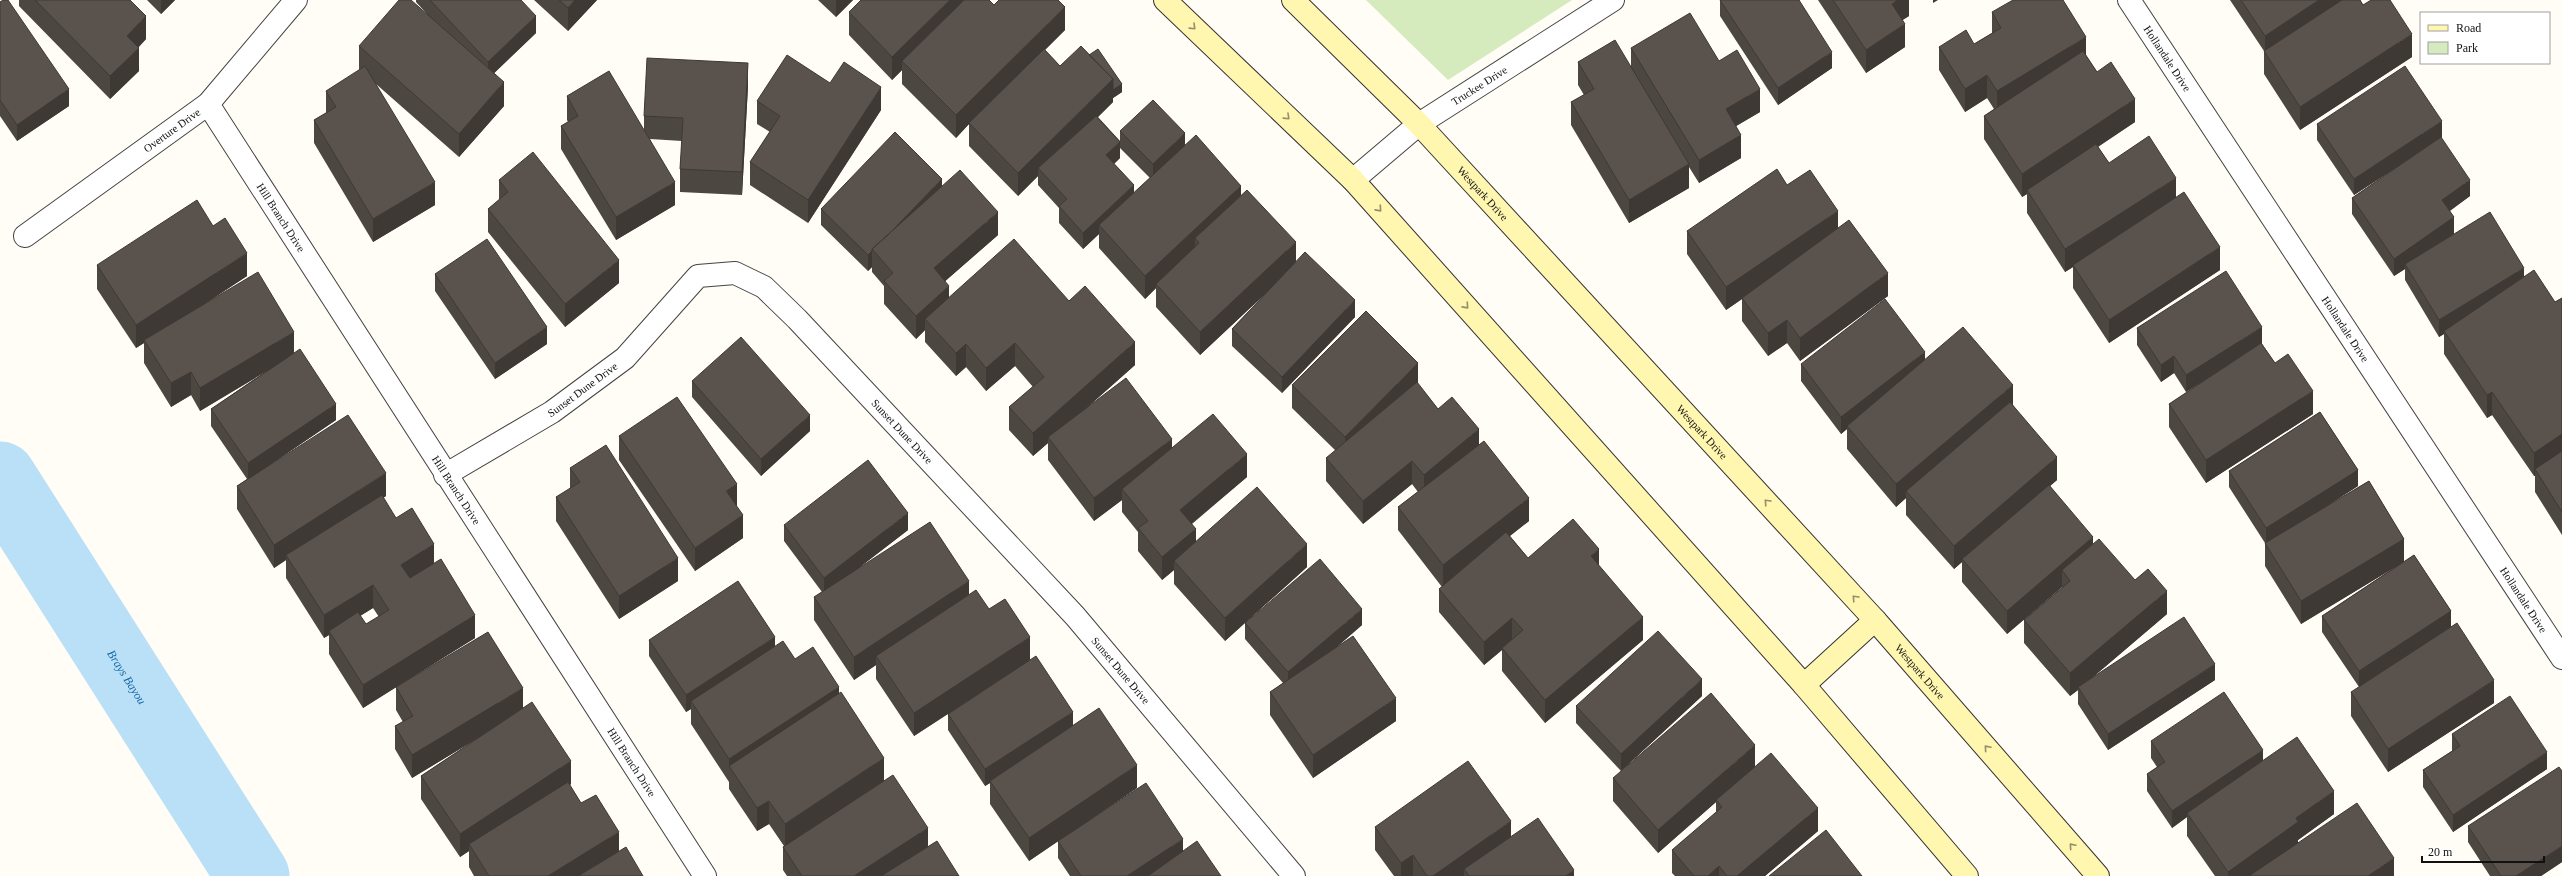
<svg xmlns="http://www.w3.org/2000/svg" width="2562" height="876" viewBox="0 0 2562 876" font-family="Georgia,serif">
<rect width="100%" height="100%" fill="#fffdf5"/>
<!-- green -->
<path fill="#d5ebbd" d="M1366,0H1572L1448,80Z"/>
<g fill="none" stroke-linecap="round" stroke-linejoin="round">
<!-- river -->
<path stroke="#b9e0f7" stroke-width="73" id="s1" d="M0,478L253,876"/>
<defs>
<g id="street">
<path id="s2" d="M2129,0L2562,658"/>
<path id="s3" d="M208,104L705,876"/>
<path id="s4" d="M1353,180L1419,124L1613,0"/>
<path id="s5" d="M25,236L208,104L296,0"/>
<path id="s6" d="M445,475L552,412L625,358L698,276L735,273L764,287L797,319L1075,616L1294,876"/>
</g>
<g id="secondary">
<path d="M1165,0L1353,180L1804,685L1967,876"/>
<path id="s7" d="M1293,0L1419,124L1875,620L2098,876"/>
<path d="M1804,685L1875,620"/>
</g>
</defs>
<!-- street casing -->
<use href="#street" stroke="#444" stroke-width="24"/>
<!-- secondary casing -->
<use href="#secondary" stroke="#333" stroke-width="24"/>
<!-- street -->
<use href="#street" stroke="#fff" stroke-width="22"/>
<!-- secondary -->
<use href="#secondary" stroke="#fff6b0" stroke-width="22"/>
</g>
<!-- wall -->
<path fill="#4d4742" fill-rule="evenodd" d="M19,0H130L146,39L138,48L139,71L110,99L19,6Z
M147,0H175L161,14Z
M416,0H521L536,33L494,73L504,106L459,157L376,84L435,205L373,242L314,143V120L326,113V91L360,70L359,69V46L427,14L416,2Z
M534,0H597L568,31Z
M818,0H853L836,17Z
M1720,0H1799L1832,68L1778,105L1720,16Z
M1818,0H1909V16L1902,20L1905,47L1866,73Z
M2230,0H2360L2363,5L2412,57L2300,130L2264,74V51Z
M0,2L69,106L17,141L0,116Z
M994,5L1065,30L1045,50L1060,66L1122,92L1113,98V102L1098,117L1120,141V131L1185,145L1241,195L1296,262L1355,317L1282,393L1232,346V329L1265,294L1200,355L1156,307V288L1145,299L1099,248V234L1083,249L1059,223V208L1038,185V176L1018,196L969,146V124L956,138L902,84V70L892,80L849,35V12ZM1120,148L1150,178L1134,193L1114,164L1120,158Z
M1992,12L2086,55L2097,72L2135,122L2098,147L2109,163L2176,197L2220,270L2109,343L2073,288V267L2065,272L2027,213V194L2022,197L1984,139V116L1994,109L1987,98L1965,112L1939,70V47L1974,44L1992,33Z
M1631,48L1719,61L1760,112L1736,126L1741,158L1699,183L1689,167V188L1629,223L1571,125V102L1584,95L1578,85V62L1631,66Z
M830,83L881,110L808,223L750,185V162L770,132L757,124V101Z
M748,86L742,195L680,192V169L682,141L650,139L675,205L616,240L561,149V126L568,122L567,120V96L644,130V116Z
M2317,124L2442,137L2441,138L2470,196L2450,211L2454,234L2524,277L2555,302L2562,298V535L2535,492V476H2534L2492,415L2487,418L2444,354V334L2439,337L2405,280V269L2394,276L2352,214V198L2401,165L2354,195L2317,140Z
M499,180L619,283L565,327L488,232V209L499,200Z
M1787,185L1838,228L1888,296L1800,361L1787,343L1768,356L1742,321V299L1726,310L1687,254V231Z
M942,186L998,235L945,281L949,297L1069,301L1135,365L1089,406L1172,448L1247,477L1192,524L1196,542L1307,567L1225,641L1174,584V570L1162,580L1138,551V532L1122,512V500L1094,521L1048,460V443L1033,456L1009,430V407L1033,387L1015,366L986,391L966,367L956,376L925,342V330L916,339L884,304V286L872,272V267L868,271L821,225V209Z
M97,265L247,276L205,304L294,353L336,420L259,472L386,496L383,498L396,518L434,563L475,638L401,684L523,708L571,784L570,785L581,803L619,852L643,876H474L469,867V851L460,857L421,799V776L478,738L412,778L395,749V726L403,722L396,710V687L363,708L329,654V635L324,638L286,578V560L274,568L237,509V486L247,479L211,426V409L272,367L200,411L191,395L171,407L144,363V343L136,348L97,289ZM373,608L379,617L366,624L360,616Z
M435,274L547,344L495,379L435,291Z
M2137,328L2262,344L2275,363L2313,414L2206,483L2169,427V404L2223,369L2186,392L2174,373L2161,382L2137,345Z
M1925,360L2013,405L2057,480L2050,486L2093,544L2135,580L2167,614L2093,677L2215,680L2108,750L2078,704V690L2070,696L2024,643V620L2062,588V587L2007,634L1962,582V562L1954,569L1906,515V498L1896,507L1847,449V429L1841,434L1801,381V364Z
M692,381L810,431L761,476L692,397Z
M1418,384L1438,409L1479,445L1529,521L1510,536L1528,558L1599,566L1643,640L1545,723L1502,671V650L1484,665L1439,612V589L1442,587L1398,530V507L1418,492L1412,484L1363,524L1326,481V458L1336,451L1292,408V385Z
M2320,412L2358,470V486L2318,512L2369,481L2404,539V562L2414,555L2451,611V627L2359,687L2322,632V616L2401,563L2301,624L2265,566V543L2229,487V471Z
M619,436L737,507L743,538L695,571L619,460Z
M570,468L678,581L619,619L556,521V497L570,489Z
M784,525L908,530L857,569L969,595L989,609L1030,660L1073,726L1137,788L1093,818L1183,851L1221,876H1070L1058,858V841L1029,861L990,804V783L985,786L948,730V714L914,736L876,679V665L854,680L814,620V597L822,592L784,541Z
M1245,623L1362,625L1338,646L1396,721L1313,778L1270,715V692L1283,683L1245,639Z
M649,640L775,647L795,659L839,693L884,781L928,846L959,876H787L783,870V847L784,846L769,824L757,831L729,789V782L691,724V709L686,712L649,656Z
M2351,692L2494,703L2388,772L2351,716Z
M1702,696L1621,771L1576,723V706Z
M2452,734L2547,769L2453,832L2423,787V770L2452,751Z
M2151,741L2263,761L2334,814L2298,840V842L2394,876H2215L2187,836V817L2172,828L2147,791V774L2157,767L2151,758Z
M1755,767L1818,831L1765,876H1675L1672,873V850L1716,813V802L1658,853L1613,801V778Z
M2468,826L2562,862L2541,876H2490L2468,842Z
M1375,827L1511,837L1574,876H1394L1375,850Z"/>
<!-- shaded-wall -->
<path fill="#3f3936" d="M161,0H175L161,14Z
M575,0H597L568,31V8Z
M836,0H853L836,17Z
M950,0H974L902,61V70L892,80V57Z
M1898,0H1909V16L1892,27V4Z
M1933,0H1938L1933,3Z
M2319,0H2344L2265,52V36Z
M1065,7V30L970,124L969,123V124L956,138V115Z
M146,16V39L127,59V36Z
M536,16V33L488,79V62Z
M1905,24V47L1866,73V50Z
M2412,34V57L2300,130V107Z
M2086,37V60L1997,114V91Z
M139,48V71L110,99V76Z
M1832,52V68L1778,105V88Z
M748,63V86L742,195V172Z
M1987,75V98L1965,112V89Z
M1113,79L1122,84V92L1113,98V102L1042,172L1038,168V176L1018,196V173Z
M504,82V106L459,157V134Z
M881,87V110L808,223V200Z
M69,89V106L17,141V125Z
M1760,89V112L1726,132V109Z
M2135,99V122L2029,192L2027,190V194L2022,197V174Z
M2442,121V137L2354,195V179Z
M1185,133V150L1153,181V164Z
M1741,135V158L1699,183V160Z
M1120,142V158L1106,171V155Z
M1689,164V188L1629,223V200Z
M2176,178V201L2073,265V267L2065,272V249Z
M942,179V196L873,250Z
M2470,180V196L2442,216V200Z
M435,182V205L373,242V219Z
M675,182V205L616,240V217Z
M1134,185V202L1099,225V234L1083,249V233Z
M1241,186V209L1199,243L1195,238V252L1156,284V288L1145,299V276Z
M1838,211V234L1742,298V299L1726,310V287Z
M998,212V235L934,291V268Z
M2454,217V234L2405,264V269L2394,276V259Z
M1296,242V265L1200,355V332Z
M2220,247V270L2109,343V320Z
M872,251V267L868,271V255Z
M247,253V276L146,342L144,340V343L136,348V325Z
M619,260V283L565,327V304Z
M2524,268V285L2444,331V334L2439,337V320Z
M1888,273V296L1800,361V338Z
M949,286V309L925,319V330L916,339V316Z
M1355,300V317L1282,393V377Z
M1787,320V343L1768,356V333Z
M547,327V344L495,379V363Z
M2262,327V344L2186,392V375Z
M294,332V355L200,411V388Z
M1135,342V365L1050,440L1048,437V443L1033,456V433Z
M1015,343V366L986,391V368Z
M966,344V367L956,376V353Z
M1925,352V369L1847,426V429L1841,434V417Z
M2174,356V373L2161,382V365Z
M1418,363V386L1345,460V437Z
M191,372V395L171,407V383Z
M2013,385V408L1906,491V498L1896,507V484Z
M2313,391V414L2206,483V460Z
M2492,392V415L2487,418V395Z
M336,404V420L248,480V463Z
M810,415V431L761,476V459Z
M1479,429V452L1424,498V475Z
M2562,434V457L2535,469V476H2534V453Z
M1172,439V462L1122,489V500L1094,521V498Z
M1247,454V477L1180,533V510Z
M2057,457V480L1963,561L1962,559V562L1954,569V546Z
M1412,461V484L1363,524V501Z
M2358,470V486L2266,545V528Z
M386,473V496L288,559L286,555V560L274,568V545Z
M737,484V507L726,491Z
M1529,498V521L1443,588V565Z
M908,513V530L824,595V578Z
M743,515V538L695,571V548Z
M1196,529V552L1174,561V570L1162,580V557Z
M2093,537V560L2062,570V587L2007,634V611Z
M2404,539V562L2301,624V601Z
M434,544V567L401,588V565Z
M1307,544V567L1225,641V618Z
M1599,549V572L1591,556Z
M678,558V581L619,619V596Z
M969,581V604L876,656V665L854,680V657Z
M373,585V608L331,634L329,631V635L324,638V615Z
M2167,591V614L2079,689L2078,687V690L2070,696V673Z
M1362,609V625L1288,689V672Z
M2451,611V627L2359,687V671Z
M475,615V638L363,708V685Z
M1643,617V640L1545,723V700Z
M1512,618V641L1502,648V650L1484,665V642Z
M775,637V654L691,701V709L686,712V695Z
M1030,637V660L914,736V713Z
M2215,664V680L2108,750V734Z
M1702,679V696L1621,771V754Z
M2494,680V703L2388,772V749Z
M839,687V710L729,766V782V759Z
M523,688V711L412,778V755Z
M1396,698V721L1313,778V755Z
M1073,712V728L990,781V783L985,786V769Z
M1755,745V768L1716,800V802L1658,853V830Z
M2263,750V766L2187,813V817L2172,828V811Z
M2547,752V769L2453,832V815Z
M884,758V781L785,847V824Z
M571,761V784L472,849L469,844V851L460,857V834Z
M1137,765V788L1029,861V838Z
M2334,791V814L2298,840V846L2255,876H2228V872L2296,818Z
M769,801V824L757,831V808Z
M1818,808V831L1765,876H1737Z
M1511,821V844L1464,869V876H1433Z
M928,828V851L889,876H854Z
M619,832V855L585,876H548Z
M1183,839V855L1152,876H1127Z
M2562,846V862L2541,876H2516Z
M1413,855V876H1401V863Z
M2394,858V876H2368Z
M1719,866V876H1708Z
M1574,870V876H1566Z"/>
<!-- building -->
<path fill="#5a524d" stroke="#3f3936" d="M3,0H8L69,89L17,125L0,100V2Z
M35,0H130L146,16L127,36L139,48L110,76Z
M399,0H411L504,82L459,134L359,46Z
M430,0H521L536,16L488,62Z
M559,0H575L568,8Z
M861,0H950L892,57L849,12Z
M964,0H989L994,5L999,0H1058L1065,7L956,115L902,61Z
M1720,0H1799L1832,52L1778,88Z
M1833,0H1898L1892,4L1905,24L1866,50Z
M2013,0H2063L2086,37L1997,91L1987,75L1965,89L1939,47L1966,30L1974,44L2001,28L1992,12Z
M2241,0H2319L2265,36Z
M2342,0H2360L2363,5L2371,0H2390L2412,34L2300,107L2264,51Z
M1690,13L1719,61L1737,50L1760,89L1726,109L1741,135L1699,160L1631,48Z
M1615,40L1689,164L1629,200L1571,102L1594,89L1578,62Z
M1081,46L1113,79L1018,173L969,123L1044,49L1060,66Z
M1098,49L1122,84L1113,90V79L1089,55Z
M2083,51L2097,72L2111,62L2135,99L2022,174L1984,116Z
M787,55L830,83L844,62L881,87L808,200L750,162L780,116L757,101Z
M647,58L748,63L742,172L680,169L683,118L644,116Z
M365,66L435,182L373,219L314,120L336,107L326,91Z
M2405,66L2442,121L2354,179L2317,124Z
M609,71L675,182L616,217L561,126L578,116L567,96Z
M1153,100L1185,133L1153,164L1120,131Z
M1096,116L1120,142L1106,155L1134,185L1083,233L1059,206L1067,199L1038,168Z
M895,132L942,179L889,234L872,249V251L868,255L821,209Z
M1196,135L1241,186L1145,276L1099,225Z
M2149,136L2176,178L2065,249L2027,190L2096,144L2109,163Z
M2441,137L2470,180L2442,200L2454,217L2394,259L2352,198Z
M533,152L619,260L565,304L488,209L508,192L499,180Z
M1777,169L1787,185L1810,170L1838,211L1726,287L1687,231Z
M960,170L998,212L934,268L949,286L916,316L884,281L893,273L872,249Z
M1247,190L1296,242L1200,332L1156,284L1199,243L1195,238Z
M2184,192L2220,247L2109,320L2073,265Z
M197,200L213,226L225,218L247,253L136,325L97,265Z
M2490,212L2524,268L2439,320L2405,264Z
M1849,220L1888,273L1800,338L1787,320L1768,333L1742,298Z
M487,239L547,327L495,363L435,274Z
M1014,239L1069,301L1085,286L1135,342L1033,433L1009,407L1044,377L1015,343L986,368L966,344L956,353L925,319Z
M1305,252L1355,300L1282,377L1232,329Z
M2534,270L2555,302L2562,298V434L2534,453L2492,392L2487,395L2444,331Z
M2226,271L2262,327L2186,375L2174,356L2161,365L2137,328Z
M258,272L294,332L200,388L191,372L171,383L144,340Z
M1885,299L1925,352L1841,417L1801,364Z
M1366,311L1418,363L1345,437L1292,385Z
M1963,327L2013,385L1896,484L1847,426Z
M741,337L810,415L761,459L692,381Z
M2261,343L2275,363L2288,354L2313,391L2206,460L2169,404Z
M300,349L336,404L248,463L211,409Z
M1126,378L1172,439L1094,498L1048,437Z
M1417,382L1438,409L1452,397L1479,429L1424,475L1412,461L1363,501L1326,458Z
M677,397L737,484L726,491L743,515L695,548L619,436Z
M2010,402L2057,457L1954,546L1906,491Z
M2320,412L2358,470L2266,528L2229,471Z
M1213,414L1247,454L1180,510L1196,529L1162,557L1138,528L1148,521L1122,489Z
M348,415L386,473L274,545L237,486Z
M1484,441L1529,498L1443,565L1398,507Z
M606,445L678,558L619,596L556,497L580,482L570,468Z
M2562,451V512L2535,469Z
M868,460L908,513L824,578L784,525Z
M2369,481L2404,539L2301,601L2265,543Z
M2049,485L2093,537L2007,611L1962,559Z
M1257,487L1307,544L1225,618L1174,561Z
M382,495L396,518L412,508L434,544L401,565L410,578L441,559L475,615L363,685L329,631L358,612L366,624L389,610L373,585L324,615L286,555Z
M1573,519L1599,549L1591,556L1643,617L1545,700L1502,648L1523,630L1512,618L1484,642L1439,589L1506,532L1528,558Z
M930,522L969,581L854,657L814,597Z
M2099,539L2135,580L2148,569L2167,591L2070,673L2024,620L2070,581L2062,570Z
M2414,555L2451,611L2359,671L2322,616Z
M1320,559L1362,609L1288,672L1245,623Z
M738,581L775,637L686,695L649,640Z
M976,590L989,609L1005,599L1030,637L914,713L876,656Z
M2184,617L2215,664L2108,734L2078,687Z
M2457,623L2494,680L2388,749L2351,692Z
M1658,631L1702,679L1621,754L1576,706Z
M488,632L523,688L412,755L395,726L413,716L396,687Z
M1353,636L1396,698L1313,755L1270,692Z
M783,641L795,659L813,647L839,687L729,759L691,701Z
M1036,656L1073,712L985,769L948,714Z
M841,692L884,758L785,824L769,801L757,808L729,766Z
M2224,692L2263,750L2172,811L2147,774L2165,762L2151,741Z
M1711,693L1755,745L1658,830L1613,778Z
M2510,696L2547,752L2453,815L2423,770L2460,746L2452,734Z
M532,702L571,761L460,834L421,776Z
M1099,708L1137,765L1029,838L990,781Z
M2297,737L2334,791L2296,818L2298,822L2228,872L2187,813Z
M1771,753L1818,808L1737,876H1727L1719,866L1708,876H1694L1672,850L1722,807L1716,800Z
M1468,761L1511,821L1433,876H1427L1413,855L1401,863L1375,827Z
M2559,767L2562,771V846L2516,876H2501L2468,826Z
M893,775L928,828L854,876H802L783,847Z
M568,782L581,803L596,795L619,832L548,876H489L469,844Z
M1146,783L1183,839L1127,876H1081L1058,841Z
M2357,803L2394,858L2368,876H2249Z
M1538,818L1574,870L1566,876H1469L1464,869Z
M1826,830L1862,876H1769Z
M937,841L959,876H881Z
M1197,841L1221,876H1148Z
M626,847L643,876H578Z"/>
<!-- one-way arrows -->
<defs><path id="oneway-chevron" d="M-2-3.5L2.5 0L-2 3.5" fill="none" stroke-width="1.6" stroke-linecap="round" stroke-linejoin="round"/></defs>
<g stroke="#948f68">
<use href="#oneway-chevron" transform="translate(1193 27) rotate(44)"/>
<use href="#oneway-chevron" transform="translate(1287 117) rotate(44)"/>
<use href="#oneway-chevron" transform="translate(1379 209) rotate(48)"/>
<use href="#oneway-chevron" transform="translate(1466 306) rotate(48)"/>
<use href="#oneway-chevron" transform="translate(1767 502) rotate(-133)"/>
<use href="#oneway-chevron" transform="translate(1855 598) rotate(-133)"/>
<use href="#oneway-chevron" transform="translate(1987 748) rotate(-131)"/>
<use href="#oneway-chevron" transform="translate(2072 846) rotate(-131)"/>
</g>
<g text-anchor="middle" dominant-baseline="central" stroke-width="4" stroke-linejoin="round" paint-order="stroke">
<!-- street labels -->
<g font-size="11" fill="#111" stroke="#fff">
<text stroke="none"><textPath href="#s2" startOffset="70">Hollandale Drive</textPath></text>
<text stroke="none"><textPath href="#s4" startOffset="158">Truckee Drive</textPath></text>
<text stroke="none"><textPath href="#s5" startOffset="181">Overture Drive</textPath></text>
<text stroke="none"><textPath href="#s7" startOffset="271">Westpark Drive</textPath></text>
<text stroke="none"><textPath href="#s3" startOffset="135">Hill Branch Drive</textPath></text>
<text stroke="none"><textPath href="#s2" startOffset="394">Hollandale Drive</textPath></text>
<text stroke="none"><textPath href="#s6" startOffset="162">Sunset Dune Drive</textPath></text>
<text stroke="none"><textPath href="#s6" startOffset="594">Sunset Dune Drive</textPath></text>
<text stroke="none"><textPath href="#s7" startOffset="595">Westpark Drive</textPath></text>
<text stroke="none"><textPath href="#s3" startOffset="459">Hill Branch Drive</textPath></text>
<text stroke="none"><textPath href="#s2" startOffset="718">Hollandale Drive</textPath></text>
<text stroke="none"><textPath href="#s6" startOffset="918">Sunset Dune Drive</textPath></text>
<text stroke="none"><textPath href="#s7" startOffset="919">Westpark Drive</textPath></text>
<text stroke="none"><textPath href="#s3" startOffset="783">Hill Branch Drive</textPath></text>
</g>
<!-- water labels -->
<g font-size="12" font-style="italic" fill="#1768a6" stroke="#fff">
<text stroke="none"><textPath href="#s1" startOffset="236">Brays Bayou</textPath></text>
</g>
</g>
<!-- legend -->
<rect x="2420" y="12" width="130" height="52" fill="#ffffff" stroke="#a0a0a0"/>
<rect x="2428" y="25" width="20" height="6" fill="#fff6b0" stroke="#a0a0a0"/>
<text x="2456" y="32" font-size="12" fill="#111111">Road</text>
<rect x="2428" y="42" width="20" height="12" fill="#d5ebbd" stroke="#a0a0a0"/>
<text x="2456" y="52" font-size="12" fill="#111111">Park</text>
<!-- scale -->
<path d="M2422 856v6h122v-6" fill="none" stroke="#111111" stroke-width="2"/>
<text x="2428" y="856" font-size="12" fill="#111111" stroke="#ffffff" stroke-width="3" paint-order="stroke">20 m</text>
</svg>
